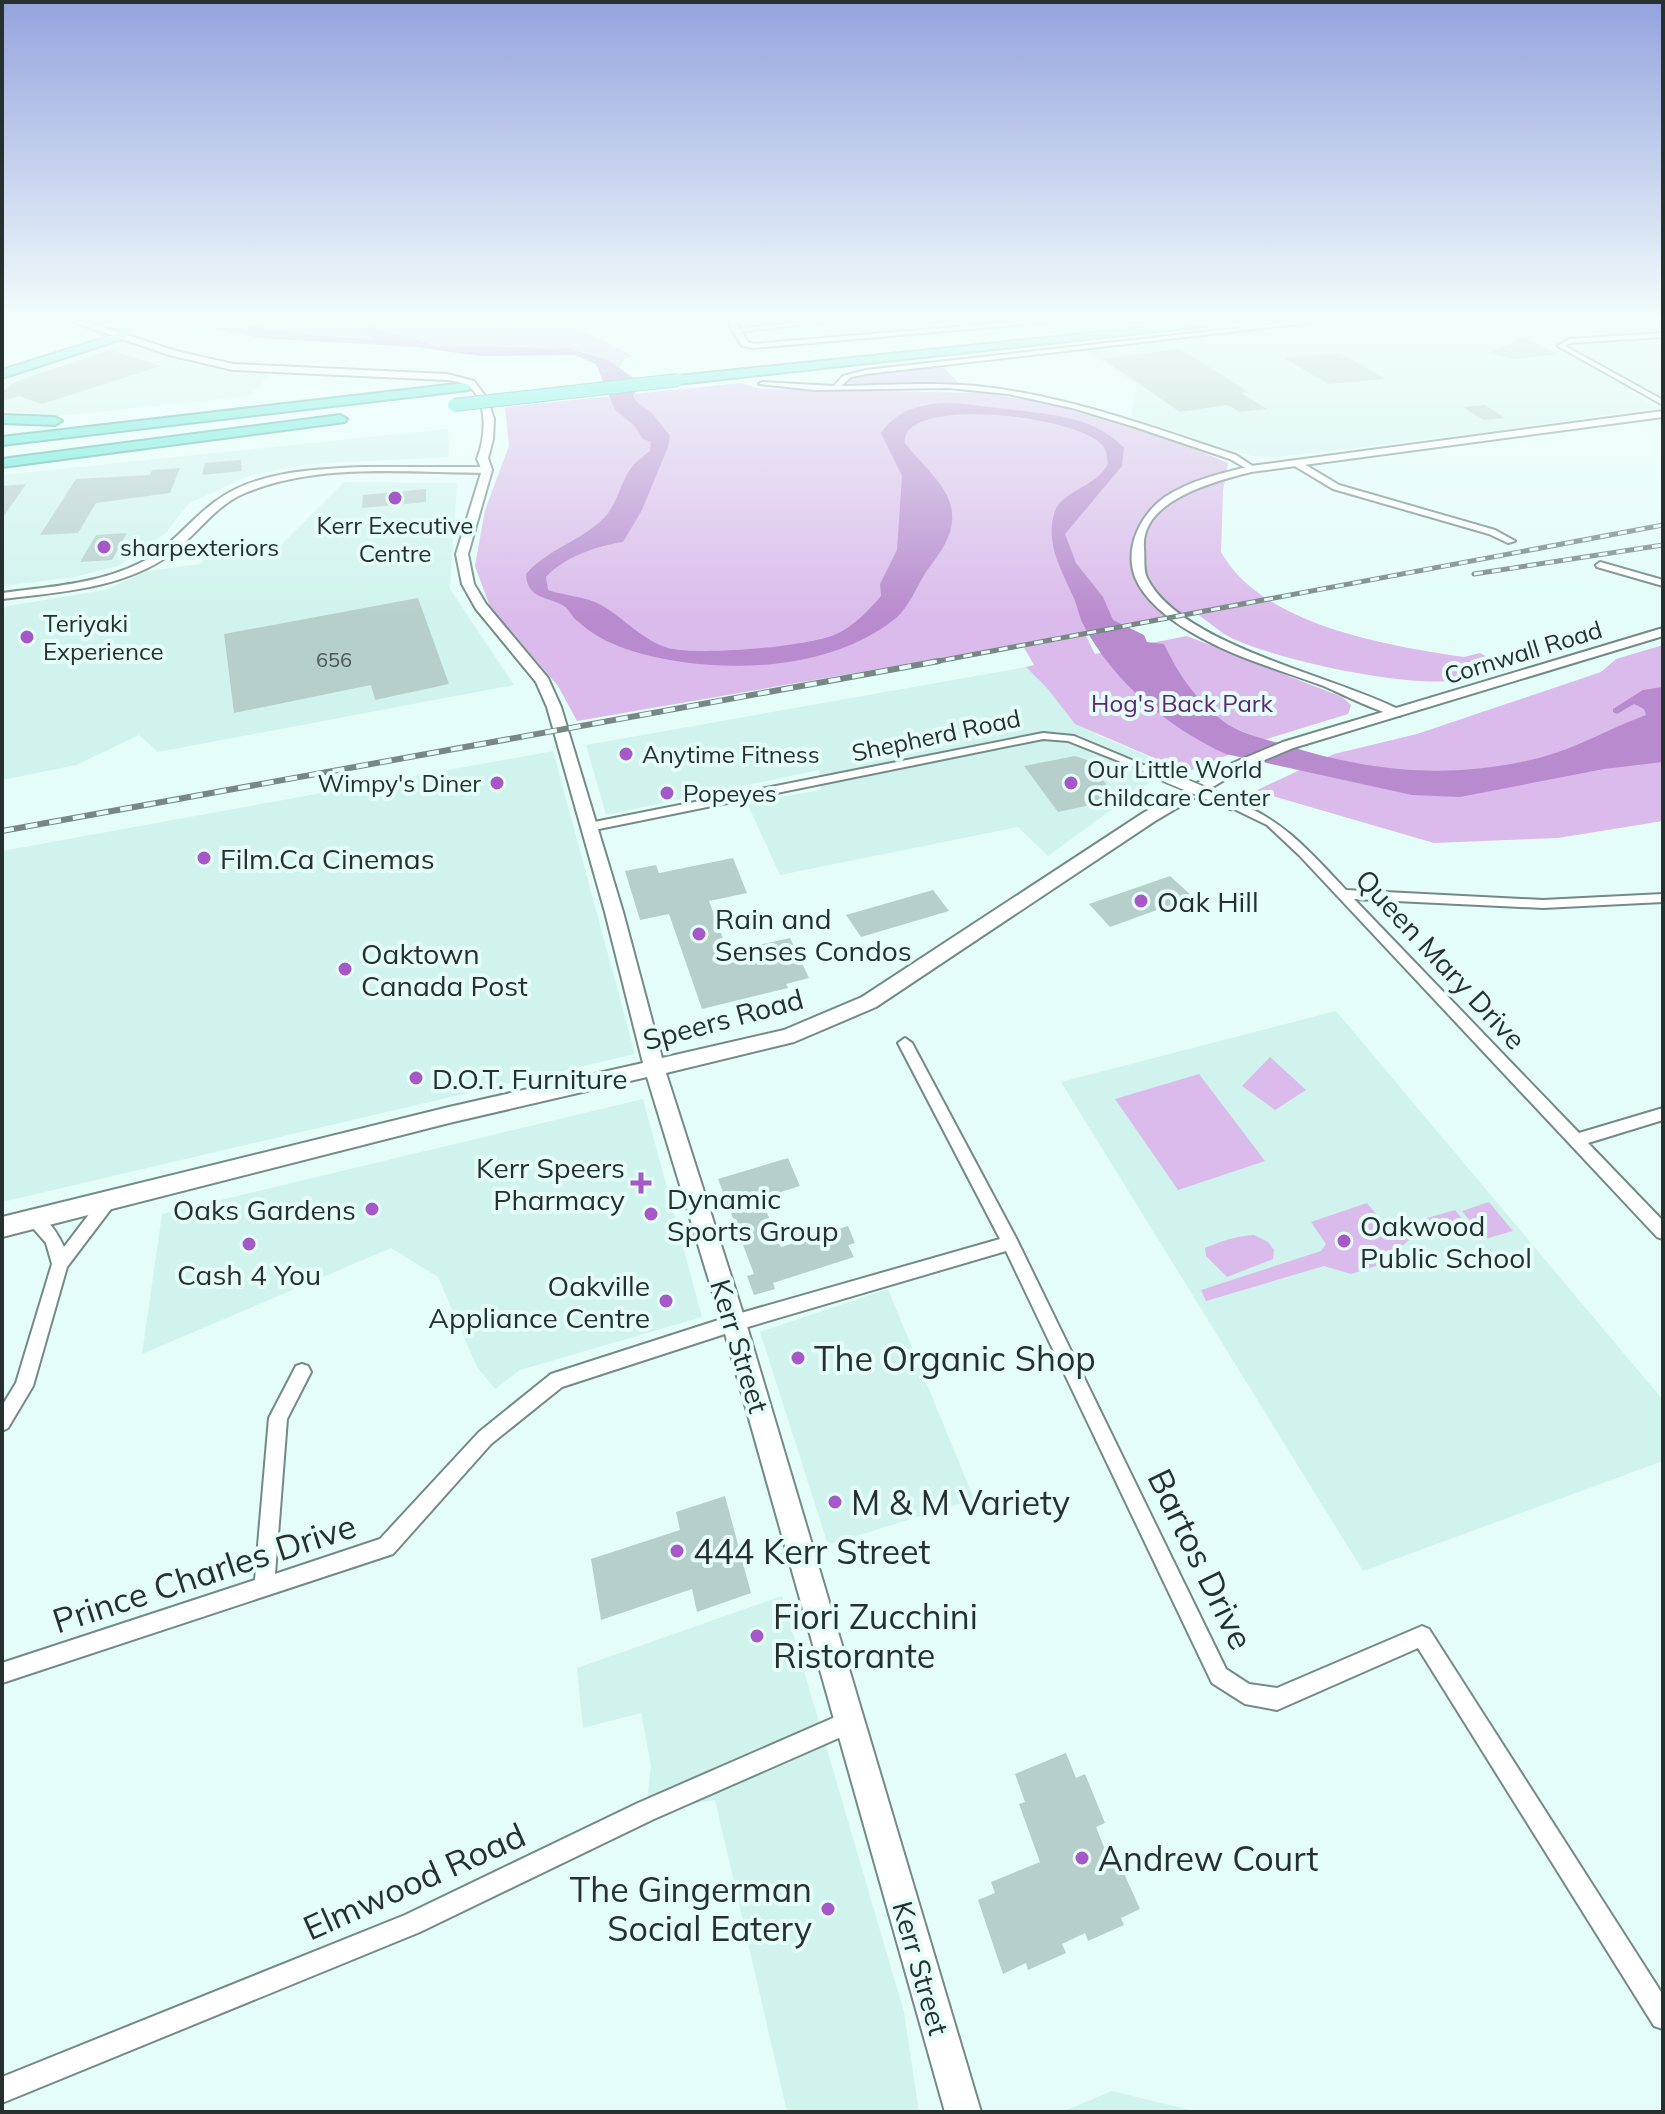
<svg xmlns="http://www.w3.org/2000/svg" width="1665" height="2114" viewBox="0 0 1665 2114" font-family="Mulish,sans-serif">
<rect width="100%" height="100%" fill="#e4fdf9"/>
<!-- built -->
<path fill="#d1f3ed" d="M1341,321H1663V397L1643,386L1630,390L1656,408L1493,431L1279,457L1252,456L1131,418L1136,384L1087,352Z
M119,342L198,366L270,375L248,396L60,416L2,410V385L12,377Z
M448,429L449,457L309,464L248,476L188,504L166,533L118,566L74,577L2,586V475Z
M344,482L457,483L450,589L514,685L158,752L139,735L76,765L2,780V607L105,590L148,571L200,564L211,551L281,545Z
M1026,667L1097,735L1172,766L1048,856L1018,827L780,875L747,803L821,790L819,770L606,815L586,745Z
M553,751L635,1054L2,1202V851Z
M1336,1011L1663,1400V1461L1363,1571L1061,1082Z
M643,1099L702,1317L520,1370L495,1389L477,1367L438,1277L391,1248L142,1354L162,1214Z
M888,1289L974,1499L828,1545L760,1332Z
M782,1596L904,2012L919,2112H787L715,1800L646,1811L651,1765L641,1713L583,1728L577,1668Z
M1112,2091L1198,2112H1062Z"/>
<!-- green -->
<path fill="#dbbbeb" d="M222,321H340L344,323L341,326L379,339L308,335Z
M350,321H552L598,338L634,357L625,358L619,368C568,333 497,353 439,346C409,343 378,332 350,321Z
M942,366L962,386L843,383L845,378L856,374Z
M741,383L761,389L982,393L1047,403L1181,443L1228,463L1223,491L1221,552C1261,625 1388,646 1464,657L1480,653L1505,667C1489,671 1473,678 1457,680C1410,689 1265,658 1224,634C1214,627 1205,619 1194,612L1085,634L1095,654L1187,636L1342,697L1351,705L1348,714L1267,739L1187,772L1075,724L1047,688L1026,667L1034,665L1022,644L577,721L558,686L490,607L475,566L485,510L509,446L505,407Z
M1663,645V821L1558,838L1434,843L1255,791L1334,754L1417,734L1601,672L1616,659Z
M1270,1057L1306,1090L1275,1110L1242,1086Z
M1199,1074L1265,1161L1178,1190L1115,1099Z
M1489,1202L1513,1231L1485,1239L1462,1211Z
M1367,1203L1386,1226L1393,1228L1455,1210L1466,1224L1409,1240L1401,1247L1407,1256L1351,1274L1324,1266L1206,1301L1201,1290L1321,1251L1326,1244L1311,1222Z
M1254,1235L1268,1242L1274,1250L1273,1259L1227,1277L1206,1256L1205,1248C1221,1241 1237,1236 1254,1235Z"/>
<!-- water -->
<path fill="#b88ace" d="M177,321H222L308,335L376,339L340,325L343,323L340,321H350L436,346L567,348L608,360L641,383L633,396L639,404L653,414L670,436L668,447L642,510L623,542C597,546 564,557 546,577L548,590C564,596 586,596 601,605C624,618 642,640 668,648C698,656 805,647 834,635C852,628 869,610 881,596L880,584L897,550L902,476L881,433C891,418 905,410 922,406C945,400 967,404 990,407C1035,414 1091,412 1124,448L1122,466L1065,534L1076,563L1103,597L1113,620L1144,635L1147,642L1164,644C1178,674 1196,700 1223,721C1239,734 1265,739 1285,745C1370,772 1451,780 1539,758C1577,748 1610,728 1646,715L1644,709L1634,704L1617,714L1613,712V709L1643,690L1663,687V762L1604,769L1460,797L1412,795L1226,754C1168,728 1114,682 1084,626C1078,615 1077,602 1071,592C1059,566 1045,540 1055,511C1062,491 1096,487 1108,464C1107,458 1107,450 1103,446C1081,415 899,395 905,443C919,462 946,483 951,507C957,532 940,553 926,572C917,586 909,607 896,618C830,672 719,675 639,653C616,647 593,636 575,619C571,615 569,609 564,606C547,596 527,599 526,574C548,549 581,541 604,518C618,503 620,483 631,468C636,461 644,456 650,451L651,442L643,439L634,425L615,410L596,364L575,355L480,356L416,347L260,338Z"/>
<!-- building -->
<path fill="#b7cfcb" d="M1524,337L1557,354L1515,359L1488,353Z
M1180,349L1249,392L1241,393L1267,409L1239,412L1228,405L1180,412L1103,359Z
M110,350L161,366L42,404L19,396L2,401V392L15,382Z
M1340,353L1386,379L1328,384L1284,358Z
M1485,405L1505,418L1483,420L1463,407Z
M241,460L242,471L202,475L205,463Z
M180,468L170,493L96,503L78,533L40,535L76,479L150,475L152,470Z
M26,484L2,519V486Z
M426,489V502L362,508L363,495Z
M127,533L112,560L80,562L96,535Z
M418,598L449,684L375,700L371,685L234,713L224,634Z
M1075,756L1087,760L1118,799L1058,812L1024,766Z
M733,858L747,893L709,901L728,952L790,938L809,978L786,984L788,988L702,1009L669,914L640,920L625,871L656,865L659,873Z
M1170,876L1193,897L1110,927L1089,904Z
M933,890L949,911L861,937L846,915Z
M788,1158L800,1186L761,1198L781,1247L848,1226L855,1243L848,1245L854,1257L773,1283L775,1289L754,1295L747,1276L754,1274L718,1179Z
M725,1496L751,1593L697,1612L692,1589L601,1620L591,1559L680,1530L676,1512Z
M1066,1753L1076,1778L1085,1774L1105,1823L1096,1827L1106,1852L1113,1849L1140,1909L1121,1918L1124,1925L1088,1941L1085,1933L1062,1944L1066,1953L1028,1970L1026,1963L1003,1974L978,1900L995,1893L991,1882L1040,1862L1019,1804L1025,1802L1015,1774Z"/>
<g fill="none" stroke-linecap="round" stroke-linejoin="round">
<defs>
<path id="minor" d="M809,321H835L735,332L732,330Z
M1302,321H1324L866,374L851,377L841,386C886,385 931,382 976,386C1065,395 1151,427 1236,455L1254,467V471H1251L1230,459L1135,427L1072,408L1008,394L949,388L815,390L759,384L762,382L834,386L843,376L866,370Z
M1663,333V337L1570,343L1565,346L1663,400V405L1558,346L1569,339Z
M1293,461H1299L1339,485L1495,530L1515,541L1508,543L1489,534L1333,489L1293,465Z
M1600,562L1663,580V586L1597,567L1596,565Z
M1043,733L1074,736L1153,769L1148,772L1144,771L1068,741L1043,739L589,831L583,827L589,823Z
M1234,802C1281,817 1313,855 1346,890L1543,900L1663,894V902L1543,908L1354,899L1579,1133L1663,1108V1120L1588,1143L1663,1221V1239L1657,1237L1299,855L1267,825L1230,807V803Z
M905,1038L912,1043L1016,1238L1226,1669L1249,1684L1277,1688L1422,1626L1429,1629L1663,1995V2029L1654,2026L1418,1648L1277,1710L1245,1704L1212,1683L1006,1251L734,1331L562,1387L491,1444L393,1554L2,1683V1663L255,1580L269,1418L296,1366L302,1364L308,1366L311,1372L287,1419L275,1574L380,1539L479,1432L551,1374L734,1315L1000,1239L898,1043Z
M109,1194L115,1196L117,1201L67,1267L33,1386L8,1428L2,1431V1406L16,1383L52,1264L46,1243L25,1219L27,1214C45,1211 57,1232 64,1247L103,1196Z
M849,1711L857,1714L860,1722L857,1730L654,1819L420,1932L2,2103V2077L405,1915L638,1803Z"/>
<path id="tertiary" d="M727,321H735L748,342L754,344L1023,321H1059L754,348L742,346Z
M1663,411V417L1251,472C1216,481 1140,500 1144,548C1145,557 1143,570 1147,578C1180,645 1334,676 1400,710V716C1388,717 1336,691 1321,685C1277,669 1231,656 1191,632C1170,620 1144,600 1135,577C1124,547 1141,514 1165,497C1191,480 1222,473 1251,466Z
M364,467H487L492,470L487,473C409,473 320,462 245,493C214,506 197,535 171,554C123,589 59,592 2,599V593C48,587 98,584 140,563C171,548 188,521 216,501C256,471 316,469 364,467Z"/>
<path id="secondary" d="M70,321H84L176,351L233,364L447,374L474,381L488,400L494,419L493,439L488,458L492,470L468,554L474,584L486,604L548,678L561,707L623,912L662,1058L784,1030L862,997L1143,813L1233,763L1283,742L1663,628V636L1293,748L1243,769L1155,821L876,1007L794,1042L666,1073L746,1323L981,2112H945L722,1323L647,1077L449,1123L2,1237V1217L449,1107L643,1063L605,912L547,707L536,682L476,609L462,584L456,554L482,470L477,459C485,439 490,398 466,385C461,382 453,381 447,380L233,370L169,355Z"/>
<path id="motorway" d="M1209,321H1249L678,384L672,380L678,376Z
M121,329L131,331L125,338L2,378V370L117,334Z
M465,383L471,387L469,390L2,445V437Z
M2,415L55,417L62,421L55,425L2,423Z
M340,415L347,419L345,422L2,467V459Z"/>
</defs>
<!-- minor casing -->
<use href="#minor" stroke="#738a86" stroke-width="4"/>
<!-- tertiary casing -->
<use href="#tertiary" stroke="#738a86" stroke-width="4"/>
<!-- secondary casing -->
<use href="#secondary" stroke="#738a86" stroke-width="4"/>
<!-- motorway casing -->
<use href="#motorway" stroke="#4aa89c" stroke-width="4"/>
<!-- minor -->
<use href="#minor" fill="#fff" fill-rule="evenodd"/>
<!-- tertiary -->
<use href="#tertiary" fill="#fff" fill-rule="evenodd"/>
<!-- secondary -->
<use href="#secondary" fill="#fff" fill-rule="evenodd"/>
<!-- motorway -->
<use href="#motorway" fill="#5de8d7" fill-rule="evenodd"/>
<defs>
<path id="rail-far1" d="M1474,574L1663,545
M928,663L1663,525"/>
<path id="rail" d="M2,831L939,661"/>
</defs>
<!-- rail-far1 casing -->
<use href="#rail-far1" stroke="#778784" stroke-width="5"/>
<!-- rail casing -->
<use href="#rail" stroke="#778784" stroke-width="6"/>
<!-- rail-far1 -->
<use href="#rail-far1" stroke="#e4fdf9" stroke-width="3" stroke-dasharray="9" stroke-linecap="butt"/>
<!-- rail -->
<use href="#rail" stroke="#e4fdf9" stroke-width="4" stroke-dasharray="12" stroke-linecap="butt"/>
<defs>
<path id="minor-bridge" d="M1148,769L1234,805"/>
<path id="motorway-bridge" d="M454,405L678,380"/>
</defs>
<!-- minor-bridge casing -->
<use href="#minor-bridge" stroke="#738a86" stroke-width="14" stroke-linecap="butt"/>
<!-- motorway-bridge casing -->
<use href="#motorway-bridge" stroke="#4aa89c" stroke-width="14" stroke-linecap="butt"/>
<!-- minor-bridge -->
<use href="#minor-bridge" stroke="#fff" stroke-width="11"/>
<!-- motorway-bridge -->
<use href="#motorway-bridge" stroke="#5de8d7" stroke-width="12"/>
</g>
<!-- sky -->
<linearGradient id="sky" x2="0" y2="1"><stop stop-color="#95a3de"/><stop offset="0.52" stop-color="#f3fefc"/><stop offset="1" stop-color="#f3fefc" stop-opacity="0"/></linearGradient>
<rect width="1665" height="617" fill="url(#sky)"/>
<!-- markers -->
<g fill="#a657c8" stroke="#e4fdf9" stroke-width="3">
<circle cx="395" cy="498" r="8"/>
<circle cx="104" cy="547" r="8"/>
<circle cx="27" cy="637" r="8"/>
<circle cx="626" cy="754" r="8"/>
<circle cx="497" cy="783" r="8"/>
<circle cx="1071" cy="783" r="8"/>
<circle cx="667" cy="793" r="8"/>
<circle cx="204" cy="858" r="8"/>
<circle cx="1141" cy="901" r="8"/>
<circle cx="699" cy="934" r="8"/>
<circle cx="345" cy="969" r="8"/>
<circle cx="416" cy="1078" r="8"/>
<path d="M637 1171h8v8h8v8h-8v8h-8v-8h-8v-8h8z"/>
<circle cx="372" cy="1209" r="8"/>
<circle cx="651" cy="1214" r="8"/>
<circle cx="1344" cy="1241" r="8"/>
<circle cx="249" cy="1244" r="8"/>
<circle cx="666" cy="1301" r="8"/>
<circle cx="798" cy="1358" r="8"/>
<circle cx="835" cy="1502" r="8"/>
<circle cx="677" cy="1551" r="8"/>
<circle cx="757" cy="1636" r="8"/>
<circle cx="1082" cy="1858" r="8"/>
<circle cx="828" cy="1909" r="8"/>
</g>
<g text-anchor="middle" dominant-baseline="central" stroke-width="8" stroke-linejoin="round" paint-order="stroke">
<!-- far-number labels -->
<g font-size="20" fill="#4a5855">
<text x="334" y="659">656</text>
</g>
<!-- far-poi labels -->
<g font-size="24" fill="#26302e" stroke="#e4fdf9" text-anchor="start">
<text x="395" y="525" text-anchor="middle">Kerr Executive<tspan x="395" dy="28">Centre</tspan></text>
<text x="120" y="547">sharpexteriors</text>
<text x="43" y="623">Teriyaki<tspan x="43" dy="28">Experience</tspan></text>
<text x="642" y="754">Anytime Fitness</text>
<text x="1087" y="769">Our Little World<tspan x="1087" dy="28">Childcare Center</tspan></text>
<text x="481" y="783" text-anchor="end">Wimpy's Diner</text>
<text x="683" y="793">Popeyes</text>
</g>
<!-- far-street labels -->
<g font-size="24" fill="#26302e" stroke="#e4fdf9">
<text transform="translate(1523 652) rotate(-17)">Cornwall Road</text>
<text transform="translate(936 735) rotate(-12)">Shepherd Road</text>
</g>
<!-- far-park labels -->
<g font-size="24" fill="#5e2575" stroke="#e4fdf9">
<text x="1182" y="703">Hog's Back Park</text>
</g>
<!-- poi labels -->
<g font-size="28" fill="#26302e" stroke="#e4fdf9" text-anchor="start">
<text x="220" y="858">Film.Ca Cinemas</text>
<text x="1157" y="901">Oak Hill</text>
<text x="715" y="918">Rain and<tspan x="715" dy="32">Senses Condos</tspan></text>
<text x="361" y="953">Oaktown<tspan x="361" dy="32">Canada Post</tspan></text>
<text x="432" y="1078">D.O.T. Furniture</text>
<text x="625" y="1167" text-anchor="end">Kerr Speers<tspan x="625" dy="32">Pharmacy</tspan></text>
<text x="667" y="1198">Dynamic<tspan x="667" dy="32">Sports Group</tspan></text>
<text x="356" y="1209" text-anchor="end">Oaks Gardens</text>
<text x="1360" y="1225">Oakwood<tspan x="1360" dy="32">Public School</tspan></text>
<text x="249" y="1274" text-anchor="middle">Cash 4 You</text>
<text x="650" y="1285" text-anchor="end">Oakville<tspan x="650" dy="32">Appliance Centre</tspan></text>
</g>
<!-- street labels -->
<g font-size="28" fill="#26302e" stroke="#e4fdf9">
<text transform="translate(1441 959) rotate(47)">Queen Mary Drive</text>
<text transform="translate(723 1019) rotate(-15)">Speers Road</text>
<text transform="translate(740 1346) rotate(73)">Kerr Street</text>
<text transform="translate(921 1968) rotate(74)">Kerr Street</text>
</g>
<!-- near-poi labels -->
<g font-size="34" fill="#26302e" stroke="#e4fdf9" text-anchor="start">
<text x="814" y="1358">The Organic Shop</text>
<text x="851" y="1502">M &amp; M Variety</text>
<text x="693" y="1551">444 Kerr Street</text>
<text x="773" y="1616">Fiori Zucchini<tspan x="773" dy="39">Ristorante</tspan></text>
<text x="1098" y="1858">Andrew Court</text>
<text x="812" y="1889" text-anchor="end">The Gingerman<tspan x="812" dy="39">Social Eatery</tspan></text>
</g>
<!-- near-street labels -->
<g font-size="34" fill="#26302e" stroke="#e4fdf9">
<text transform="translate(1201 1559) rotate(64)">Bartos Drive</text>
<text transform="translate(204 1573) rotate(-18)">Prince Charles Drive</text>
<text transform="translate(414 1881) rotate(-24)">Elmwood Road</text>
</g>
</g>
<!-- border -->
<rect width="1665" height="2114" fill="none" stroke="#26302e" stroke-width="8"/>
</svg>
